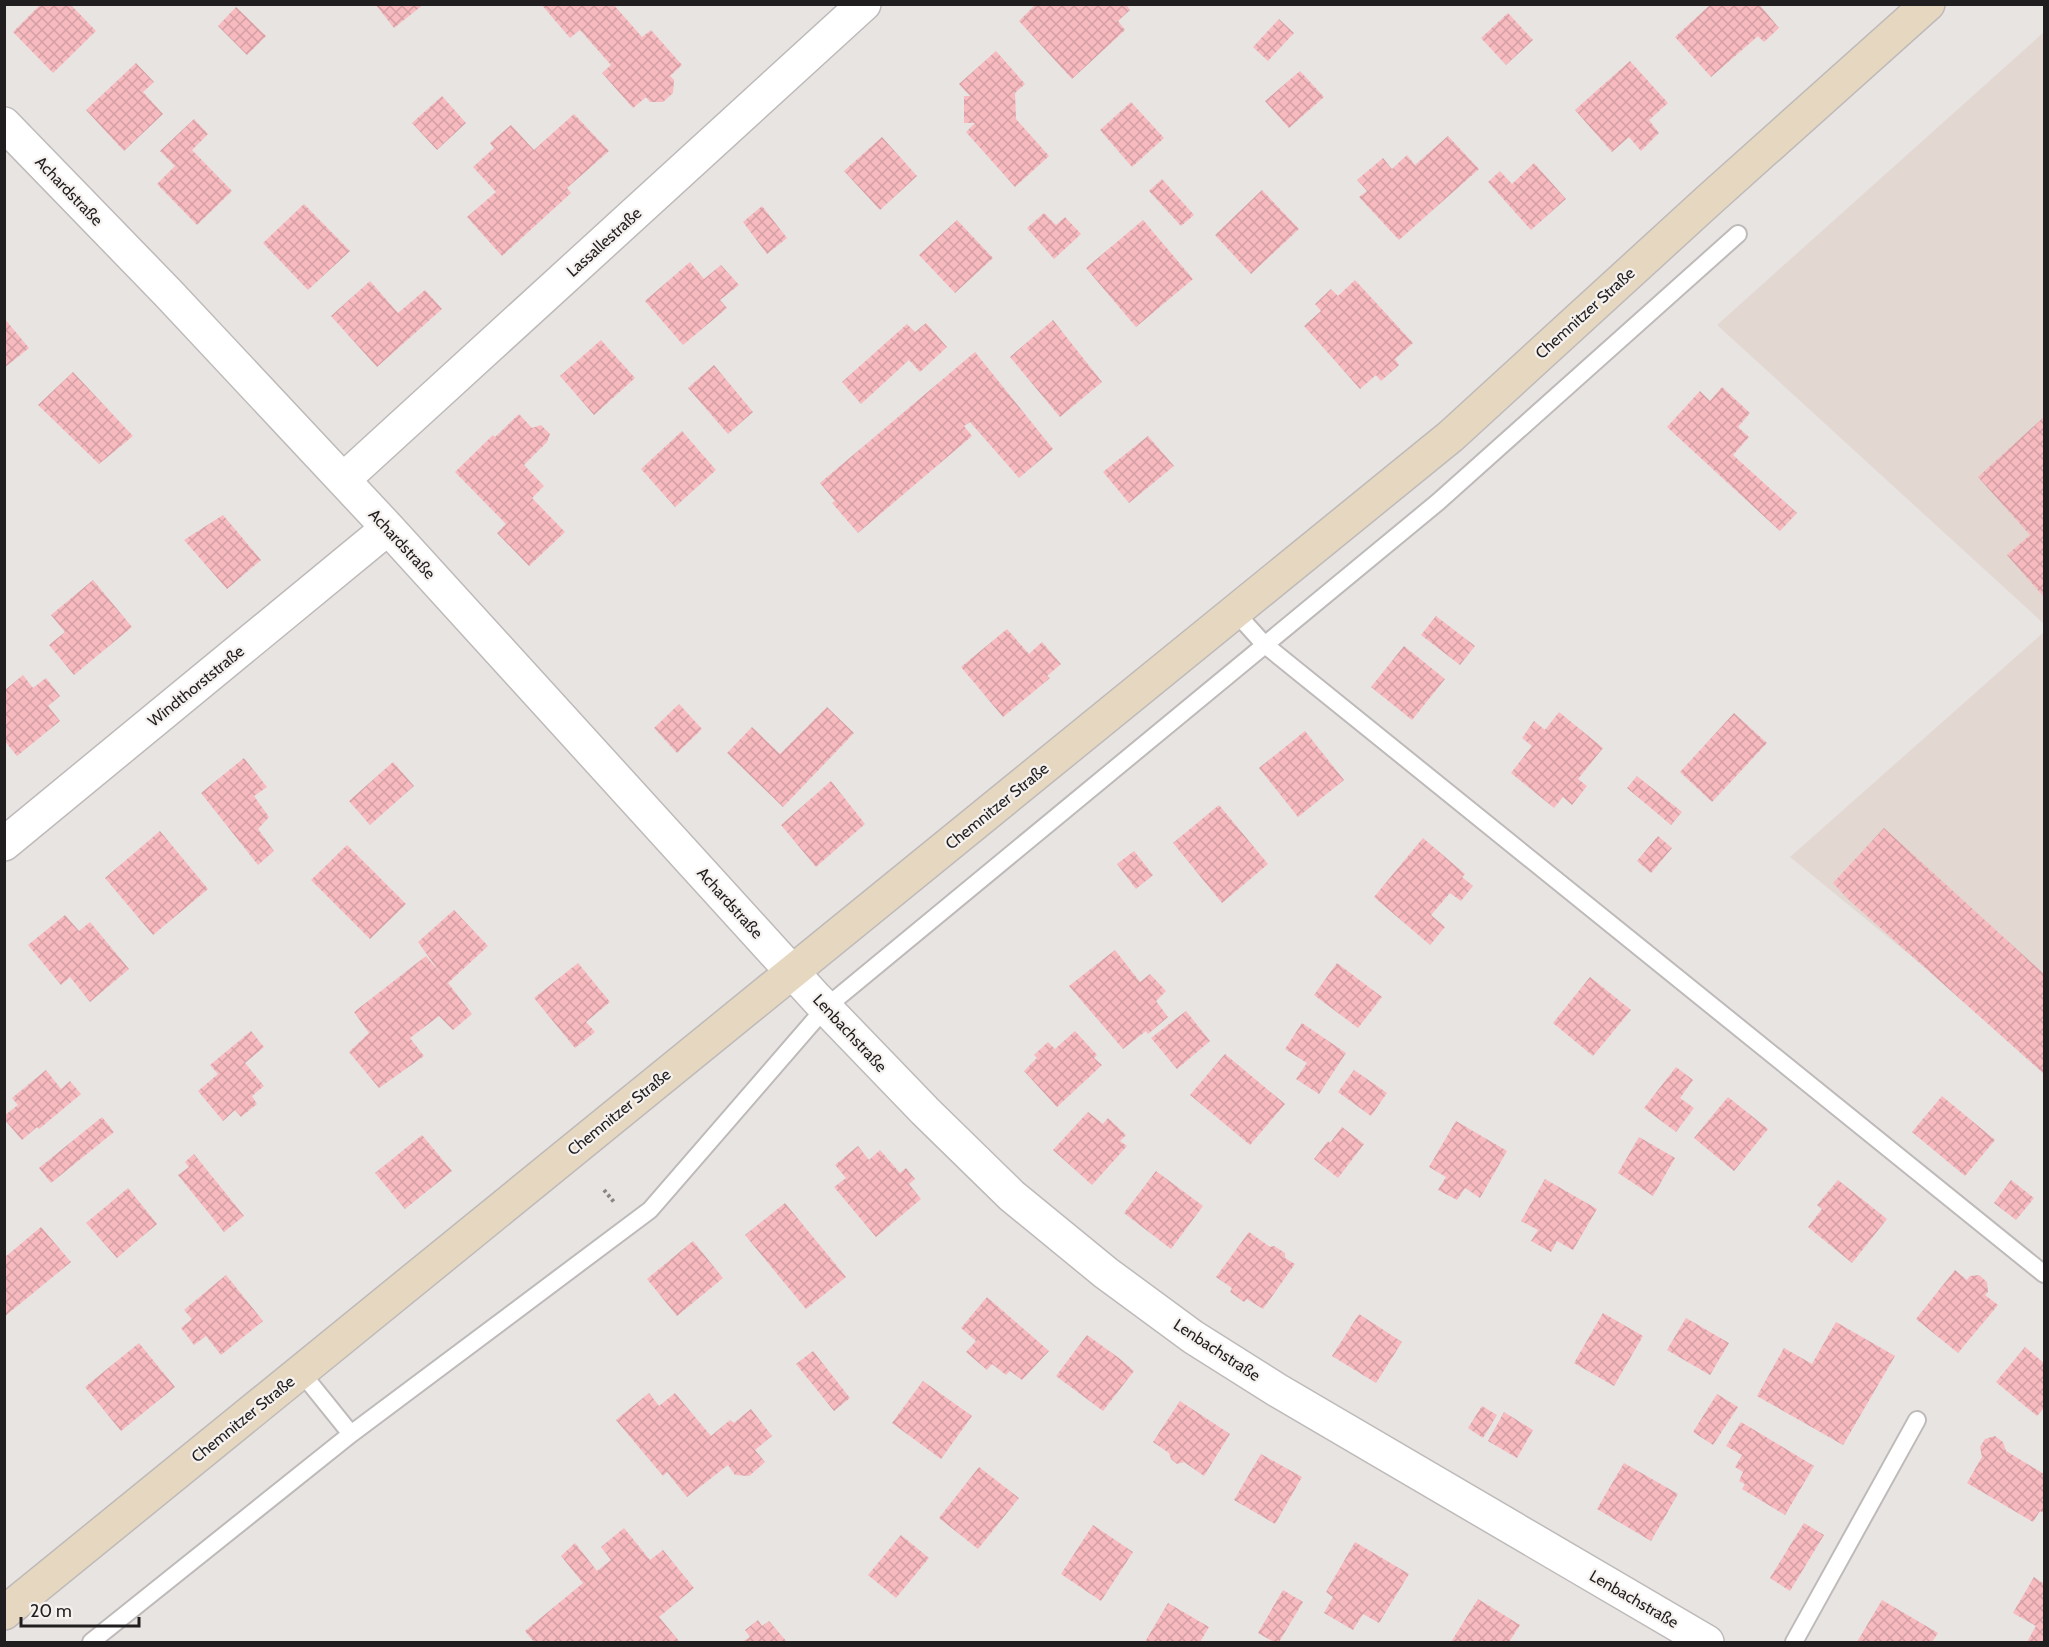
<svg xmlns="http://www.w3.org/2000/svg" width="2049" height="1647" viewBox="0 0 2049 1647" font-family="Cabin,sans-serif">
<defs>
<pattern id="building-cross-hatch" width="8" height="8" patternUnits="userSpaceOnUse" patternTransform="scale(1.5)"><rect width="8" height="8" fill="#f7babf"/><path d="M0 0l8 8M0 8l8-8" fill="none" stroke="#d39fa4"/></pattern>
</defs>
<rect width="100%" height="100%" fill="#e8e4e2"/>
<!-- built -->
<path fill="#e3d7d2" d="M2044,32V624L1717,325Z
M2044,632V1065L1790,857Z"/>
<!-- building -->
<path fill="url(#building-cross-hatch)" d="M41,4H70L96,31L53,73L13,32Z
M375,4H424L394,28Z
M541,4H613L642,37L651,30L682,65L670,76L674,80L673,93L663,102H650L646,97L633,108L602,73L611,65L580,30L570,38Z
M1036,4H1126L1130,10L1118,21L1125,30L1072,79L1019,21Z
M1711,4H1759L1779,28L1764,42L1758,36L1711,77L1675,37Z
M236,7L266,36L247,55L218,26Z
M1508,13L1533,40L1506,65L1481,38Z
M1279,19L1294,33L1268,61L1253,47Z
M996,51L1025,84L1015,93L1016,119L1049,156L1015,187L966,132L975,123H964V96H970L959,84Z
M1630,61L1668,103L1649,120L1659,133L1641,151L1629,137L1612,152L1575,110Z
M136,63L154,82L143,92L163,114L124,151L86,110Z
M1300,71L1324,97L1289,128L1265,101Z
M442,96L466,123L437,150L412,123Z
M1131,102L1164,138L1132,167L1100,130Z
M574,114L609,151L567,188L571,193L502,256L467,217L496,192L473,167L494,148L490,143L511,125L534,150Z
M194,119L208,134L192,150L232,191L197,225L157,184L175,166L160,151Z
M1448,136L1479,169L1399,240L1359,197L1367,191L1357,180L1383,158L1392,169L1407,155L1415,165Z
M882,137L917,176L880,210L844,171Z
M1534,163L1566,199L1531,230L1488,182L1500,171L1512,184Z
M1162,179L1194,215L1181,226L1149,191Z
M1262,190L1299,229L1251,274L1215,235Z
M304,204L350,251L308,290L263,243Z
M762,206L787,238L767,254L743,222Z
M1044,213L1056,225L1065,217L1081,234L1054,259L1027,228Z
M957,220L993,258L955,293L919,255Z
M1143,220L1193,279L1136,327L1086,268Z
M690,262L704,279L721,265L739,285L720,300L727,308L683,345L645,301Z
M1355,280L1413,343L1395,359L1399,365L1381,381L1376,375L1360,389L1304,326L1321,311L1315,304L1331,289L1338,296Z
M370,281L398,313L425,290L442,309L377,367L331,316Z
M4,318L29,348L4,368Z
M1053,320L1102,382L1060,417L1010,357Z
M926,323L947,347L920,372L909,360L861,404L842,382L907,324L915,332Z
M601,340L635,378L594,415L560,376Z
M975,352L1053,449L1019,478L970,422L964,426L972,436L858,533L832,503L835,501L820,483Z
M714,365L753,412L728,434L688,388Z
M73,372L133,436L99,464L38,405Z
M1722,387L1750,413L1738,427L1749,437L1733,455L1797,513L1780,531L1667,427L1700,391L1710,401Z
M519,414L532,428L541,425L550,434L547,442L524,465L544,486L532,498L565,532L529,566L497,533L506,524L455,472L493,435L495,437Z
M2044,417V597L2007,555L2030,535L1978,477Z
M682,431L716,470L675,507L641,469Z
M1148,436L1174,466L1129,503L1103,472Z
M223,515L261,560L227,589L184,540Z
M93,580L132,627L74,675L49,645L65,632L51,615Z
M1436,616L1475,646L1460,665L1421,635Z
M1007,629L1029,654L1042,642L1061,664L1047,676L1050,678L1003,717L961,667Z
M1404,646L1445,679L1412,720L1371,687Z
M23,675L33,688L46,678L60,696L48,706L60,721L17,756L4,740V691Z
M679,704L702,729L677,753L654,728Z
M827,707L854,733L783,807L727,753L752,727L780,754Z
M1559,712L1603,748L1578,779L1587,786L1572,805L1563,797L1554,808L1511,773L1532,746L1522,738L1534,721L1545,730Z
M1734,713L1767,743L1712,802L1680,772Z
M1305,731L1344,780L1298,817L1259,768Z
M244,758L267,787L254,796L269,817L258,829L274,851L258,865L201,793Z
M393,762L414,786L370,825L349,801Z
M1637,776L1682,812L1671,825L1627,788Z
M831,781L865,824L816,867L781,825Z
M1219,805L1268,864L1222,903L1173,843Z
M1884,828L2044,974V1074L1848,899L1833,883Z
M160,831L208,889L153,935L105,878Z
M1658,836L1672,848L1651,873L1637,861Z
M1423,838L1465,874L1462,877L1473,886L1461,901L1450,893L1431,915L1445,927L1430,945L1374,897Z
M347,845L406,904L370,939L311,880Z
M1134,851L1153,875L1136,889L1117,864Z
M454,910L488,946L448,983L472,1014L453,1030L439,1016L410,1038L424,1056L379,1088L349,1052L369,1033L354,1012L426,956L441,974L418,942Z
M65,915L79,931L90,922L129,969L90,1002L70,977L61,985L28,945Z
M1115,950L1140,982L1150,974L1166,991L1156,1001L1168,1017L1148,1034L1146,1031L1123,1049L1069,986Z
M578,963L610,1002L586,1022L595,1032L575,1048L534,998Z
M1337,963L1382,997L1358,1028L1314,995Z
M1590,977L1631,1010L1593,1056L1553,1023Z
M1186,1011L1210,1041L1177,1069L1151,1038Z
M1302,1023L1346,1053L1319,1094L1296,1079L1307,1063L1285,1049Z
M251,1031L264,1047L245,1063L264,1086L252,1096L257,1104L241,1117L235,1110L223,1121L198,1091L218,1074L210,1065Z
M1075,1031L1097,1055L1094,1058L1102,1065L1057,1107L1024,1071L1037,1058L1034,1055L1048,1042L1055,1049Z
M1225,1054L1285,1104L1250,1145L1190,1095Z
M1676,1067L1693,1080L1680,1098L1694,1108L1676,1132L1644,1108Z
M46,1070L61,1089L70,1081L81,1094L39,1129L37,1127L22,1140L4,1119V1116L18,1105L12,1098Z
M1354,1070L1387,1093L1371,1116L1338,1092Z
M1942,1096L1995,1140L1965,1176L1912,1132Z
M1728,1097L1768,1129L1734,1171L1694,1138Z
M1088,1112L1103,1124L1108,1118L1126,1135L1120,1141L1127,1146L1092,1185L1053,1150Z
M102,1117L114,1132L51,1183L39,1168Z
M1456,1121L1507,1151L1480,1198L1465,1188L1457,1200L1438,1190L1446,1177L1429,1167Z
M1342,1127L1364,1144L1338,1178L1314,1159L1328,1141L1330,1143Z
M422,1135L452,1171L405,1209L375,1173Z
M1639,1137L1675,1158L1653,1196L1618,1173Z
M858,1146L869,1160L880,1150L900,1173L906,1168L915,1179L909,1184L921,1199L876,1237L834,1187L846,1178L835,1165Z
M194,1154L244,1216L224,1232L178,1175L189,1167L185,1162Z
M1156,1171L1203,1206L1171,1249L1124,1213Z
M1545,1179L1597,1209L1573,1250L1557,1241L1551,1252L1531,1241L1538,1230L1521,1221Z
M1838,1180L1887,1219L1852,1263L1808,1227L1822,1209L1817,1205Z
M2011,1180L2034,1198L2016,1220L1994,1203Z
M128,1188L157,1224L117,1258L86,1223Z
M785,1203L846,1277L806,1309L745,1235Z
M41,1227L71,1262L4,1317V1258Z
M1249,1232L1270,1247L1274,1246L1285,1253V1258L1295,1264L1263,1309L1247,1299L1244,1302L1230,1292L1232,1288L1216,1277Z
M693,1241L723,1278L677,1316L647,1279Z
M1955,1270L1967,1280L1970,1276L1979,1275L1987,1282L1988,1292L1985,1295L1998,1305L1958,1353L1916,1319Z
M226,1275L263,1321L221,1355L206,1336L194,1345L181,1328L192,1319L184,1310Z
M987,1297L1049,1351L1022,1380L1010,1371L1006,1375L992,1364L987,1370L966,1352L976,1341L961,1328Z
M1603,1313L1643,1336L1614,1386L1574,1363Z
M1359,1314L1402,1342L1376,1383L1332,1356Z
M1686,1318L1729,1343L1710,1375L1667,1350Z
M1836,1322L1895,1356L1843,1445L1757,1396L1784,1348L1812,1364Z
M1087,1335L1119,1358L1134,1371L1103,1411L1056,1376Z
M139,1343L175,1387L121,1431L85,1387Z
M2025,1347L2044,1363V1408L2037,1416L1996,1382Z
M813,1351L850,1398L834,1411L796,1364Z
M923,1381L972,1416L941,1459L892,1423Z
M649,1393L659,1406L675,1393L711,1436L730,1420L734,1423L751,1409L772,1436L755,1450L765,1462L749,1476L735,1475L728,1465L687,1497L667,1472L663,1476L616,1420Z
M1717,1394L1738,1407L1713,1445L1693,1432Z
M1180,1401L1230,1434L1204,1476L1184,1462L1177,1464L1171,1459L1169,1453L1153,1442Z
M1482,1406L1497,1415L1483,1438L1468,1428Z
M1504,1412L1533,1430L1517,1458L1488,1441Z
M1741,1422L1814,1466L1785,1515L1742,1489L1745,1484L1739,1481L1743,1472L1735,1467L1742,1455L1726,1446Z
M1995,1436L2003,1442L2006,1451L2044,1474V1513L2040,1511L2033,1522L1967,1483L1982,1457L1980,1447L1985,1439Z
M1261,1454L1302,1477L1275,1524L1234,1500Z
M1624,1463L1678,1494L1651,1541L1597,1509Z
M979,1467L1019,1498L978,1549L939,1518Z
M1804,1523L1824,1535L1790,1591L1770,1578Z
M1093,1525L1133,1552L1101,1601L1061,1574Z
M624,1528L650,1560L663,1550L694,1588L659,1617L680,1642H534L525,1631L583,1583L561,1556L575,1543L597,1571L611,1560L601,1547Z
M901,1535L929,1558L896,1598L868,1575Z
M1355,1542L1409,1574L1379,1623L1363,1614L1353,1630L1324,1613L1333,1597L1326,1592Z
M2034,1577L2044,1584V1642H2027L2036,1626L2013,1613Z
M1283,1590L1303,1602L1279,1642H1274L1258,1633Z
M1478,1599L1520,1625L1509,1642H1451Z
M1882,1600L1938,1633L1932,1642H1857Z
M1168,1603L1209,1627L1200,1642H1145Z
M758,1620L762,1626L769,1621L787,1642H742L750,1637L745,1630Z"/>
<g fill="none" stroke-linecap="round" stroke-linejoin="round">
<defs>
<path id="lane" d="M1236,613L1264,644L2044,1274
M301,1372L351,1434
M91,1642L351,1434L650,1210L825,1008L1438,502L1738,234
M1794,1642L1917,1420"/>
<path id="street" d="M4,124L168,293L388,528L816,998L925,1111L1012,1196L1106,1273L1193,1337L1277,1390L1707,1642
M343,480L864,4
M4,844L388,528"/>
<path id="secondary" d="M4,1613L1451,436L1709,200L1928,4"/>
</defs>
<!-- lane casing -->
<use href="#lane" stroke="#bebab9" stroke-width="20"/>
<!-- street casing -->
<use href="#street" stroke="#bebab9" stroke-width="36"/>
<!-- secondary casing -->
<use href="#secondary" stroke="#bebab9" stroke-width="36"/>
<!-- path -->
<path stroke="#888584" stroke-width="4" stroke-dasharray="3 3" stroke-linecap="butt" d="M604,1190L614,1202"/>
<!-- lane -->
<use href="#lane" stroke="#fff" stroke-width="16"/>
<!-- street -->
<use href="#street" stroke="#fff" stroke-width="33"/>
<!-- secondary -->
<use href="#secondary" stroke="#e6d8c0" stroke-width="33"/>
</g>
<g text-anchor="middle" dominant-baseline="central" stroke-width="4.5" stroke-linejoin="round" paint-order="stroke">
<!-- street labels -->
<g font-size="16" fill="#201e1e" stroke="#f5f1ef">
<text transform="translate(69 191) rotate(46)">Achardstraße</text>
<text transform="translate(604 242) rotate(-42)">Lassallestraße</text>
<text transform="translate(1585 313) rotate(-42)">Chemnitzer Straße</text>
<text transform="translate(402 544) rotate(47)">Achardstraße</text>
<text transform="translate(196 686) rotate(-39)">Windthorststraße</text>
<text transform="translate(997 806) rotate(-39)">Chemnitzer Straße</text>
<text transform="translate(730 903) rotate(48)">Achardstraße</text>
<text transform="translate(850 1033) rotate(47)">Lenbachstraße</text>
<text transform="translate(619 1112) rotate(-39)">Chemnitzer Straße</text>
<text transform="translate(1217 1350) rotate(33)">Lenbachstraße</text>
<text transform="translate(243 1419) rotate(-39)">Chemnitzer Straße</text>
<text transform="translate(1634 1599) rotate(30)">Lenbachstraße</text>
</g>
</g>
<!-- border -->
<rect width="2049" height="1647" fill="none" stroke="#201e1e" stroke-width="12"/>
<!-- scale -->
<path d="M21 1617v9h118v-9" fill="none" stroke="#201e1e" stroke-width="3"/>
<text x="30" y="1617" font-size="18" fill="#201e1e" stroke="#f5f1ef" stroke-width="4.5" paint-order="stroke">20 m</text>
</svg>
